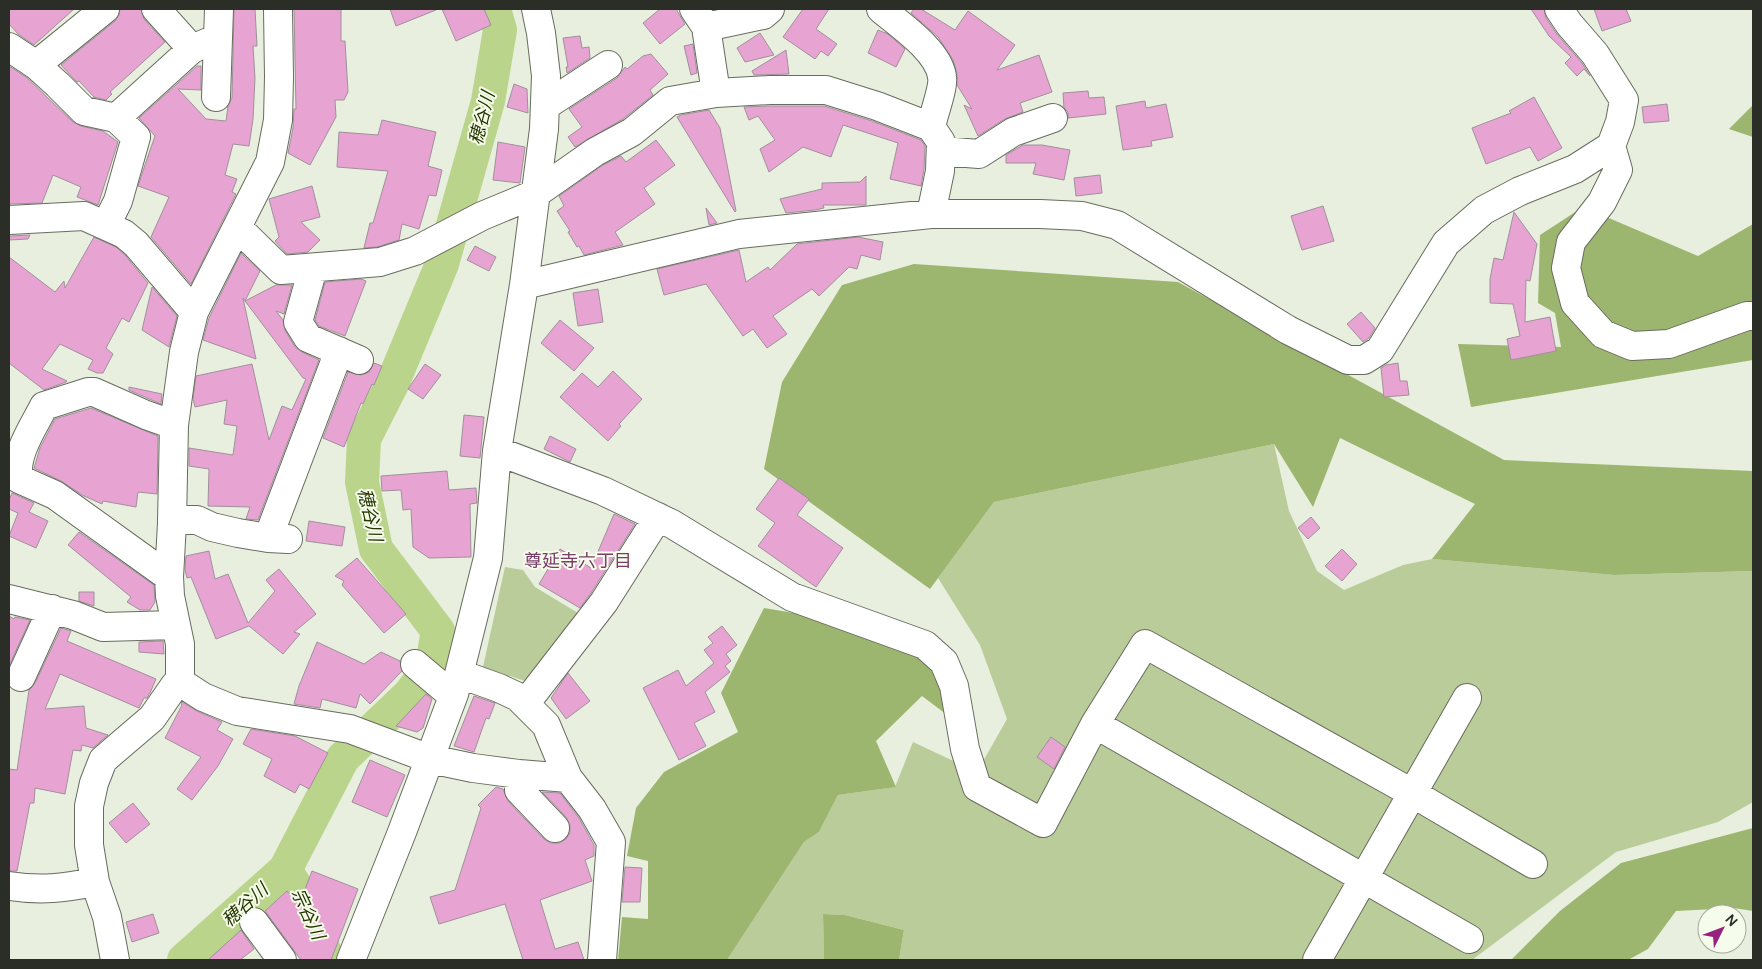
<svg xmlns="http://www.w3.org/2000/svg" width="1762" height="969" viewBox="0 0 1762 969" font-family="'DM Sans','Noto Sans JP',sans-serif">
<rect width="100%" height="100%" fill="#e8efde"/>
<!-- green -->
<path fill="#b9cc99" d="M1274,444L1289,511L1317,571L1344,590L1403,565L1432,559L1614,575L1753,571V802L1718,822L1616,852L1472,960H899L904,930L845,915L823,914L824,960H727L804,842L819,832L838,795L895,787L913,742L977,772L1007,719L980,645L938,578L994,502Z
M505,567L523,570L535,587L583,616L534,684L483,667Z"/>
<!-- forest -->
<path fill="#9db66f" d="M1753,105V137L1729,129Z
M1583,207L1698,256L1753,224V360L1471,407L1458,344L1561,347L1555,313L1538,303L1540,235Z
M914,264L1178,282L1504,460L1753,471V571L1614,575L1432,559L1475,504L1340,438L1313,507L1274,444L994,502L930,589L764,469L782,382L842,285Z
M764,608L901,631L949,686L950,717L922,696L876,741L896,787L838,795L819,832L804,842L727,960H618L622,917L648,919V861L627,856L636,808L664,772L738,732L721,693Z
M1753,828V911L1734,908L1676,911L1648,949L1628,960H1511L1560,911L1621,863Z
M823,914L845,915L904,930L899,960H824Z"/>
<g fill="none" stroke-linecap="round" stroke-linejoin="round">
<!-- river -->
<path stroke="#bad48c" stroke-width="34" d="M285,870L301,895L328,960
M184,960L285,870L343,758L410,694L432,664L438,631L376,549L362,482L364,439L393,382L442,264L488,101L500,30L494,9"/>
</g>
<!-- building -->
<path fill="#e7a4d3" stroke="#a0909b" d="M9,9H74L34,45L18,34L9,24Z
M120,9H141L144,19L165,42L110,92L112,94L106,100L94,97L79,81L77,82L61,65L115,21L119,15Z
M234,9H255L257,46H253L255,78L253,119L249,146L233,144L225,175L237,179L232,192L236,194L191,284L151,237L169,197L138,186L148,156L149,157L148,156L155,136L139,118L197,66H201V90L178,89L206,119L226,121L228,106L232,98Z
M294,9H341V41H345L348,92L344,100H335L336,117L310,165L288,153L293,128L294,109H296Z
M390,9H436V10L396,26Z
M442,9H484L491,25L456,41Z
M660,9H676L685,24L660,44L643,23Z
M803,9H829L816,29L837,44L828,56L821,51L815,59L783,37Z
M914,9H921L955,30L968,11L1015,45L997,70L1039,55L1052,92L1020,103L1023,112L1005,119L978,136L964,105L972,109L957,85V73L953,60L938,37L911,13Z
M1531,9H1544L1546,18L1556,33L1582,63L1590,76L1584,69L1577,76L1565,63L1571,57L1549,36Z
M1594,9H1626L1631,21L1602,31Z
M878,30L888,34L905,49L896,67L868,53Z
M760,33L774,55L745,62L737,48Z
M580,36L582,48L589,47L590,58L567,73L566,67H568L563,38Z
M693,44L697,73L691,75L684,46Z
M786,50L789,74L754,75L752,71Z
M651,54L668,74L650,90L653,95L623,119L575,147L568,137L582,127L569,109L617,78L625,67L627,69L643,56Z
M9,66L26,77L73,122L81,126L103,131L118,142L98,205L77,197L81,187L53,175L42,203L9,204Z
M514,84L527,89L528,113L507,107Z
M1088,91L1089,98L1104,97L1106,114L1068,118V112L1064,108L1063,93Z
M1534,97L1562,148L1538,161L1530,147L1486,164L1472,128L1511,113L1509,111Z
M1145,101L1146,108L1166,104L1173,137L1151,141L1152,146L1123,150L1116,106Z
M1667,104L1669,121L1644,123L1642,107Z
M770,106H824L872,121L921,140L925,146L924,169L921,186L890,179L898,143L843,125L831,157L803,147L769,172L760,149L775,140L758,116L749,120L744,107Z
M709,110L720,128L736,211L735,212L677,117L681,115Z
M382,120L436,132L428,166L442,170L436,196L429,195L419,229L402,224L399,240L377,247L364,248L370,223H373L388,171L337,167L339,132L378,135Z
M656,140L675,165L644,188L655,204L615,232L623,245L584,255L579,246L577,247L568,232L570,231L557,211L564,206L559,196L603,165L621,156L626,162Z
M498,142L525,147L520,183L493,180Z
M1023,145H1042L1070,150L1064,180L1033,174L1036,163H1006V155Z
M1100,175L1102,193L1076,196L1074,178Z
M866,176V205H823L824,208L815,210L786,213L780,199L822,189V183L860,182Z
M312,186L320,217L301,222L320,240L308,252L287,254L275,241L279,237L269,199Z
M1323,206L1334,241L1302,250L1291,216Z
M706,208L717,223L709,225Z
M1514,212L1537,244L1530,281L1526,280L1525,322L1550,317L1556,351L1511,360L1507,339L1520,336L1513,304L1490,303V279L1494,258L1503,260Z
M9,235L10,236L30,235L28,239L9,240Z
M94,237L116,247L125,255L148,283L129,322L122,318L106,348L113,354L103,373H97L88,369L93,360L60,344L42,369L67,381L66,382L44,390L9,363V257L55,292L64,281L65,288Z
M858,237L883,242L880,260L861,255L857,269L849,267L819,296L812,289L773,316L787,334L767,348L753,329L743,336L706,284L664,295L657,269L739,250L746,282L768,267L770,270L797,244Z
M475,246L496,257L489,271L467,260Z
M241,253L260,271L245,301L243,298L256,359L203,340L209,318Z
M361,279L366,281L345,336L319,326L315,320L325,282Z
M276,285H292L284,314L276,311L283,320L285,330L295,347L302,352L319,360L258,520L246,519L250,507L208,506L209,469L189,466V448L233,455L237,426L224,424L227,400L195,407L193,399L196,376L252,364L269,440L282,406L292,410L306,379L303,378L245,301Z
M152,287L177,316L169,347L142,330Z
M598,289L603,322L578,326L573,293Z
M1361,312L1375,328L1369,338L1363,342L1347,324Z
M560,320L594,348L574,371L541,343Z
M374,363L382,366L374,385L372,384L363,404L361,403L344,447L323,438L348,372L361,375L369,372Z
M1398,363L1400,381H1407L1409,395L1384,397L1381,368L1386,365Z
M425,364L441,375L423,399L408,389Z
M613,371L642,399L619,424L621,426L608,441L560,397L582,373L598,387Z
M129,387L162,394L161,404L129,390Z
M91,408L158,436L157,494L138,492L136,507L103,501L102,504L82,495L61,481L34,468L40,448L55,419Z
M464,415L484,417L480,458L460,456Z
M550,436L576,449L570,462L544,449Z
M447,471L449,490L476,488L477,503L470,504L471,557L429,558L413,547L411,509L403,510L401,490L382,491L381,476Z
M779,478L809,499L797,515L843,548L816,587L758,546L775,523L756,509Z
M12,493L34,503L29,512L48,521L36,548L9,536L18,513L9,509V500Z
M614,514L635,524L591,593L580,608L539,584L560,549L591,568Z
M1311,517L1320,528L1308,539L1298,528Z
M309,521L345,527L342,546L306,541Z
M79,532L154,585L155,602L150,610H140L127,602L131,597L68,545Z
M1342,549L1357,564L1342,581L1325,566Z
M209,551L215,579L228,574L248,623L275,591L266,580L279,569L316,614L294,632L300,634L283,654L249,626L216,639L191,577L187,578L185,570L186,556Z
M357,558L406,614L384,633L342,585L344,581L335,576Z
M79,592H94V606L79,601Z
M9,616L14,619L15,617L30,620L9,666Z
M722,626L737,645L726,654L731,661L725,666L730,672L705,692L715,712L694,723L706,746L679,760L643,688L678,670L686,686L714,663L704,650L713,643L708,637Z
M61,628L71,631L67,641L156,679L150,693L147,698H144L139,708L60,674L45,709L84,706L86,728L108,735L93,748L82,745L81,751L73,750L65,794L35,788L34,803H30L17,871H9V769L17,770L29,690L35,683Z
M163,641L164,654L139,652V642Z
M317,642L364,664L381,652L400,661L402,671L370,704L360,694L356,708L322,699L320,708L294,704L299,686Z
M568,673L590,701L566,719L551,698Z
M426,694L432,699L423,728L417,732L396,726Z
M474,696L495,703L489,719L486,718L474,752L454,746Z
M182,702L197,711L222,722L217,730L233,739L218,766L192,800L177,789L201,757L165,738L182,705L181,704Z
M251,729L295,736L328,753L309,789L300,784L295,793L264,776L272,759L243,744Z
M1051,737L1065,747L1054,769L1037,757Z
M370,760L405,775L387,817L352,802Z
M496,787L503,789L508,801L544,839L551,843H559L566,839L570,833V825L566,817L542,792L560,793L579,818L594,845V856L585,860L592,881L540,900L555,949L578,942L584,960H523L505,904L439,924L430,897L455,890L481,808L478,805Z
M133,803L150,824L126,843L109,823Z
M625,867L642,868L640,902H622Z
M312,871L358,889L331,960H301L265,911L287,891L299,905Z
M153,914L159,933L132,942L126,922Z
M241,930L254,949L240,960H208Z"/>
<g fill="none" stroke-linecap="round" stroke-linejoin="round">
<defs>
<path id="minor" d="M156,9L192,49
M881,9C900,25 939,51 942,77C944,87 933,116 931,127
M1559,9L1569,24L1595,54L1624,100L1620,122L1611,146L1618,170L1602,202L1571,242L1566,268L1575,303L1603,334L1632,346L1669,344L1747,316H1753
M706,27L763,15L770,9
M9,47L36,65L58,85L84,111L116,118L136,137L118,201L106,225
M36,65L105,9
M716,93L770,90H826L877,106L931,127L941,142L940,171L931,214
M216,97L219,9
M545,106L608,65
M116,118L192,49L218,38
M941,151L979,154L1013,132L1053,118
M9,220L84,216L124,234L136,244L194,312
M237,227L281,270L380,262L415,251L482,216L535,194L595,152L632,132L670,101L716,93L706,27L694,9
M313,268L298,322L308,338L359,360
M524,285L739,234L931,214H1040L1082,216L1117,225L1288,330L1348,360H1364L1380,350L1446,243L1484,210L1520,191L1575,169L1611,146
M497,451L603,491L672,524L792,597L925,645L944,662L954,686L965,749L977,787L1043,823L1095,724L1145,644L1412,793L1533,864
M172,519L197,520L212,527L238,533L268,538L288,539
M268,538L339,351
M169,577L55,495L19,479C13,456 34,426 44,406L88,392H94L146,415L174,425
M9,599L73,615L103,627L176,625
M415,664L453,696
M460,674L499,688L518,697L546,725L568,778L592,809L611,842L602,960
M21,677L52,609
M180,682V644L170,596L169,577L172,523L174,425L184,352L194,312L270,162L278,120L279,77L278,9
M180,682L203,697L237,711L350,729L430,759L473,768L519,774L568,778
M525,704L604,602L658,517
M1095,724L1469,939
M519,774V790L555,828
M9,886C42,891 63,888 95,882
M254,922L282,960
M115,960L107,917L95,882L89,845V806L94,783L103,760L152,718L175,685L180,682
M351,960L402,832L454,694L488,558L497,451L524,285L544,129L546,76L541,33L536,9
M1317,960L1467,698"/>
</defs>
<!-- minor casing -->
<use href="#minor" stroke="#676d5e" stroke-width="30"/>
<!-- minor -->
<use href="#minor" stroke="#fff" stroke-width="28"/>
</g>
<g text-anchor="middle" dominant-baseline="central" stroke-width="4" stroke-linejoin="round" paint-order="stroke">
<!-- water labels -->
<g font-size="18" font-style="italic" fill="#273600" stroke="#f5fceb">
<text transform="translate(482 118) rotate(-76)">穂谷川</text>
<text transform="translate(370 515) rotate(77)">穂谷川</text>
<text transform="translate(245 905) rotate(-42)">穂谷川</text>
<text transform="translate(308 914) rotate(65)">宗谷川</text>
</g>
<!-- neighbourhood labels -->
<g font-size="18" fill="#783d69" stroke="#f5fceb">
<text x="578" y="561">尊延寺六丁目</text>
</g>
</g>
<!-- border -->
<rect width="1762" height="969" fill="none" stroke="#2b2e27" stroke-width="20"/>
<!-- north arrow -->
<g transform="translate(1722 929) rotate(48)"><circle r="24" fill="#f5fceb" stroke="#a4aa9d"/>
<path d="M0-4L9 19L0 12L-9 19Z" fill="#97227f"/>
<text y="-8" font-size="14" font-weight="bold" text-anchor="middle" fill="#2b2e27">N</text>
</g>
</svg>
